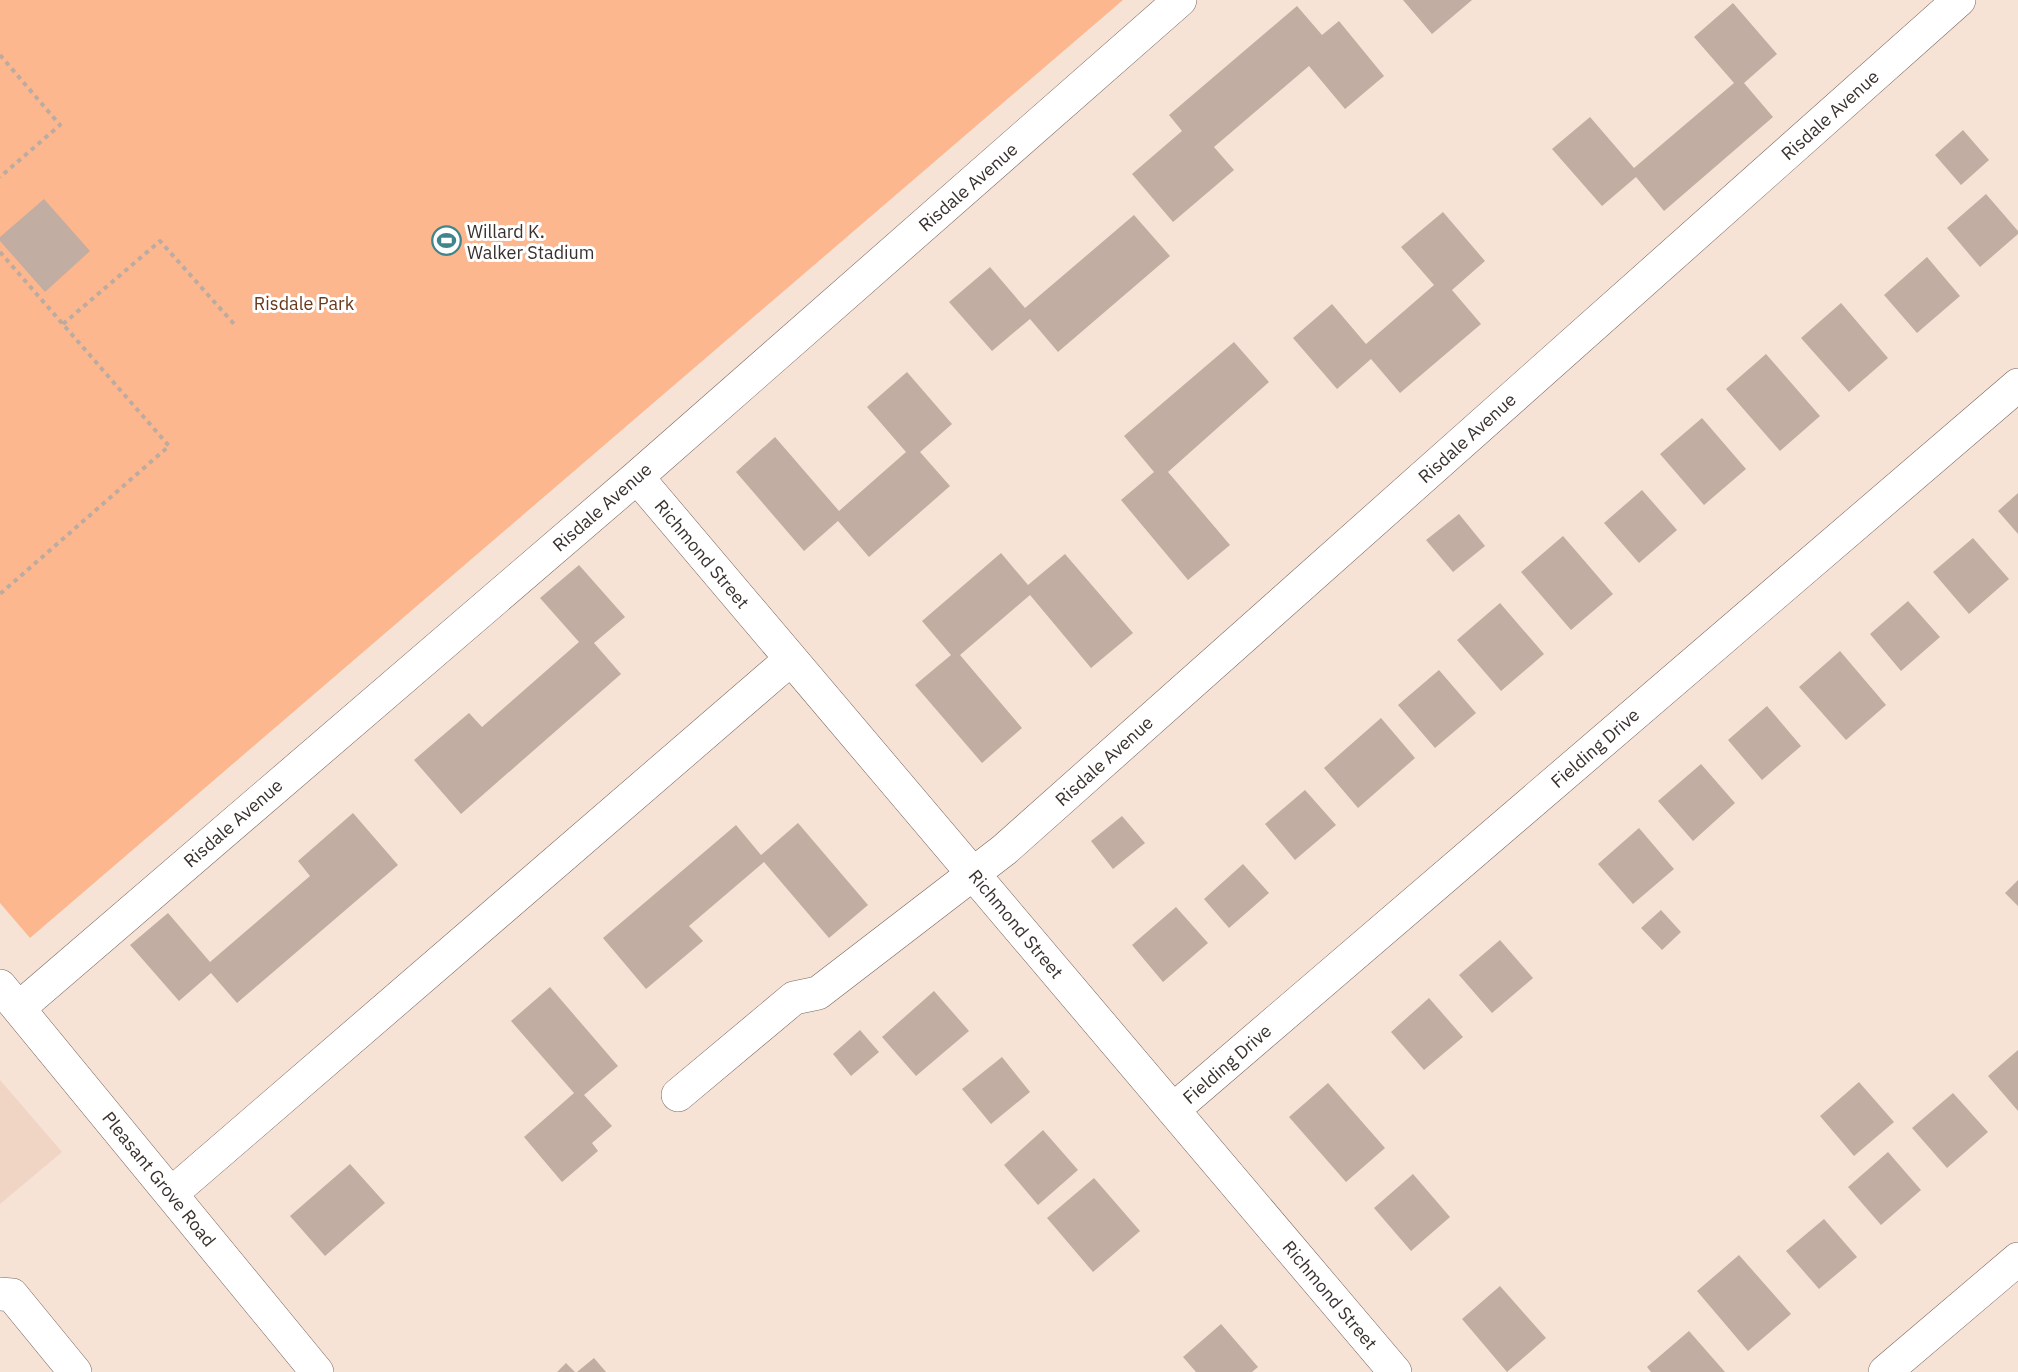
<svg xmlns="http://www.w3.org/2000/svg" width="2018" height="1372" viewBox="0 0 2018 1372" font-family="'IBM Plex Sans',sans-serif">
<rect width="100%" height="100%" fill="#f7e2d6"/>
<!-- built -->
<path fill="#f0d5c5" d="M0,1080L62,1152L0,1204Z"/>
<!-- green -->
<path fill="#fdb78e" d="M0,0H1123L30,938L0,903Z"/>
<!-- building -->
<path fill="#c1ada1" d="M1403,0H1472L1432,34Z
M1733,3L1777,54L1744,83L1773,117L1664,211L1636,177L1602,206L1552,149L1590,117L1634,168L1734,83L1694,37Z
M1297,6L1322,35L1339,21L1384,76L1345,109L1309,66L1214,147L1234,170L1173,222L1132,174L1182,131L1169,115Z
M1963,130L1989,160L1961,185L1935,155Z
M1986,194L2018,231V234L1980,267L1947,228Z
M44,199L90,251L45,292L0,241V237Z
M1443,212L1485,261L1452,290L1481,324L1400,393L1371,359L1337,389L1293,338L1332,304L1366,344L1434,285L1401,247Z
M1134,215L1170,256L1058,352L1030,319L992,351L949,302L990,267L1025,308Z
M1927,257L1960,296L1917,333L1884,295Z
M1841,303L1888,358L1849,392L1801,338Z
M1234,342L1269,382L1168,472L1230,545L1188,580L1121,500L1154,472L1124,436Z
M1766,354L1820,416L1780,451L1726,389Z
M907,372L952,424L920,452L950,486L869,557L838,521L804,551L736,472L775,437L839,511L906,452L867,407Z
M1702,418L1746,469L1704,505L1660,454Z
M1642,490L1677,530L1639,563L1604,523Z
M2018,493V534L1998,511Z
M1459,514L1485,546L1453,572L1426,540Z
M1563,536L1613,594L1571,630L1521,572Z
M1973,538L2009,579L1969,614L1933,572Z
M1001,553L1028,585L1065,554L1133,633L1091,668L1030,595L960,655L1022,728L982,763L915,685L951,655L922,621Z
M579,565L625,617L594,643L621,674L461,814L414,760L469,713L482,727L579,642L540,598Z
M1908,601L1940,637L1901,671L1870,634Z
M1500,603L1544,654L1501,691L1457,640Z
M1840,651L1886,705L1846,740L1799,687Z
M1439,670L1476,713L1435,748L1398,705Z
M1767,706L1801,746L1762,780L1728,740Z
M1381,718L1415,758L1358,808L1324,768Z
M1701,764L1735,803L1693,841L1658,801Z
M1305,790L1336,825L1295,860L1265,824Z
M353,813L398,865L237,1003L211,973L179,1001L130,945L168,913L210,962L310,876L298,861Z
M1122,816L1145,843L1113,869L1091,841Z
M798,823L868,905L829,938L764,862L689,926L703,941L646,989L603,938L736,825L761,855Z
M1639,828L1674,869L1633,904L1598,864Z
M1243,864L1269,893L1229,928L1204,899Z
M2018,880V906L2005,893Z
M1176,907L1208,943L1163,982L1132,945Z
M1661,910L1681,932L1662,950L1641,928Z
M1500,940L1533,978L1492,1013L1459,975Z
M550,987L618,1066L584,1095L612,1126L592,1143L598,1151L562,1182L524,1137L574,1093L511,1021Z
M934,991L969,1031L916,1076L882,1037Z
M1429,998L1463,1037L1424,1070L1391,1032Z
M860,1030L879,1052L851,1076L833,1054Z
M2018,1050V1111L1988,1076Z
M1002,1057L1030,1092L991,1124L962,1089Z
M1859,1082L1894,1122L1854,1156L1820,1116Z
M1328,1083L1385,1148L1346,1182L1289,1117Z
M1953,1093L1988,1132L1947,1168L1912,1128Z
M1043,1130L1078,1170L1038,1205L1004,1165Z
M1888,1152L1921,1190L1881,1225L1848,1187Z
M350,1164L385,1203L325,1256L290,1216Z
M1413,1174L1450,1217L1411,1251L1374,1208Z
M1094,1178L1140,1231L1093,1272L1047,1218Z
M1824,1219L1857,1257L1819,1289L1786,1251Z
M1739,1255L1791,1314L1748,1351L1697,1291Z
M1500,1286L1546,1338L1507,1372L1462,1319Z
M1221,1324L1258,1367L1252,1372H1196L1183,1357Z
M1689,1331L1725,1372H1651L1647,1367Z
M594,1358L606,1372H577Z
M566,1363L575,1372H557Z"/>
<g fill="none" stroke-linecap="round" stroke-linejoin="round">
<defs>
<path id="minor" d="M637,477L1395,1372
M0,986L317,1372
M19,1008L637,477L1180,0
M678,1095L794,998L818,993L1004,850L1959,0
M1173,1110L2018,385
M171,1194L791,659
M0,1294L12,1295L75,1372
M1885,1372L2018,1259"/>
</defs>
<!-- minor casing -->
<use href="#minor" stroke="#77655b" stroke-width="34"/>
<!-- path -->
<path stroke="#bcaba1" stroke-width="4" stroke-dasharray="4.5 4.5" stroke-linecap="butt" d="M0,55L60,125L0,177
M0,252L169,446L0,594
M63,324L160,241L234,324"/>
<!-- minor -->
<use href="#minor" stroke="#fff" stroke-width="33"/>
</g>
<!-- icons -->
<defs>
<symbol id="stadium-ring" viewBox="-11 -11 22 22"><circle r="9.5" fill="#fff" stroke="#3e868b" stroke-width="1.5"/><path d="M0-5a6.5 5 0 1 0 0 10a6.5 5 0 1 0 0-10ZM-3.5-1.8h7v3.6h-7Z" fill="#3e868b"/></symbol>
</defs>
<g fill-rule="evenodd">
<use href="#stadium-ring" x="430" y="224" width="33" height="33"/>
</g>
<g text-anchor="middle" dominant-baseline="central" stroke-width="6" stroke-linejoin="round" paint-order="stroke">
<!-- street labels -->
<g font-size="18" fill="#39312d" stroke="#fff">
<text transform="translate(1830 115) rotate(-42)">Risdale Avenue</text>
<text transform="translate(968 187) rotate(-41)">Risdale Avenue</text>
<text transform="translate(1467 438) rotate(-42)">Risdale Avenue</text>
<text transform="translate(602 507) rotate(-41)">Risdale Avenue</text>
<text transform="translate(702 554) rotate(50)">Richmond Street</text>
<text transform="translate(1595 748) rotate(-41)">Fielding Drive</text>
<text transform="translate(1104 761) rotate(-42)">Risdale Avenue</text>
<text transform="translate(233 823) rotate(-41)">Risdale Avenue</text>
<text transform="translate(1016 924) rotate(50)">Richmond Street</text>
<text transform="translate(1227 1064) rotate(-41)">Fielding Drive</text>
<text transform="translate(159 1179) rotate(51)">Pleasant Grove Road</text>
<text transform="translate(1330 1295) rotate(50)">Richmond Street</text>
</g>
<!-- poi labels -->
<g font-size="18" fill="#39312d" stroke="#fff" text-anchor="start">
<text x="467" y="231">Willard K.<tspan x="467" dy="21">Walker Stadium</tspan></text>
</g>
<!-- park labels -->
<g font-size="18" fill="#68391b" stroke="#fff">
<text x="304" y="303">Risdale Park</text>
</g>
</g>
</svg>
